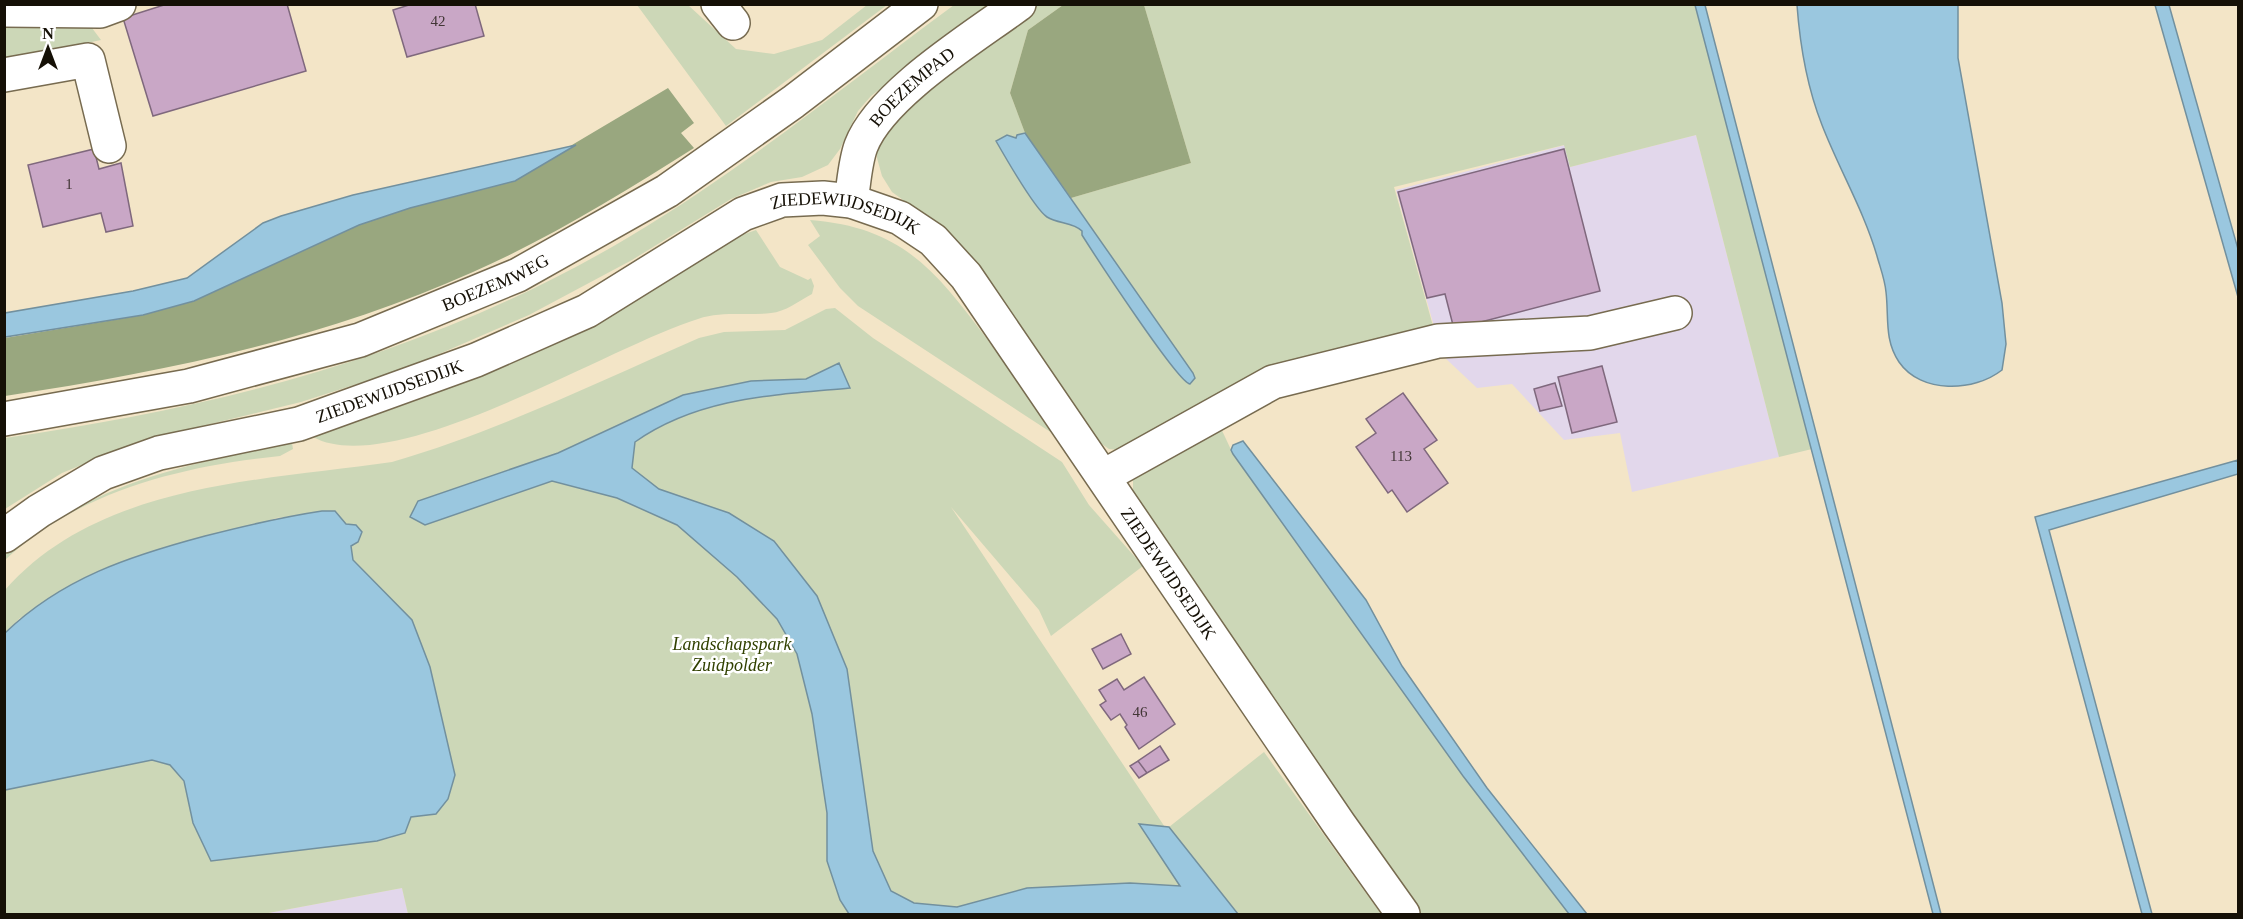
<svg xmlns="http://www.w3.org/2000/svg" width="2243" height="919" viewBox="0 0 2243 919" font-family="Georgia,serif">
<rect width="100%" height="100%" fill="#f3e5c7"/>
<!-- industrial -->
<path fill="#e2d7eb" d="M1696,135L1779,457L1632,492L1620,433L1564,440L1512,384L1477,388L1442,355L1396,190L1565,145L1570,167Z
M402,888L408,914H263Z"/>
<!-- green -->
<path fill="#ccd7b7" d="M637,5H688L736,49L774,54L822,40L867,5H887L726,126Z
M954,5H990L871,96L858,111L840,149L828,165L802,177L771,182L731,199L632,260L529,315L407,368L301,402L140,441L62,473L5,509V438C227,406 434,353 629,237C743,169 847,84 954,5Z
M1038,5H1063L1028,30L1010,93L1025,133L1018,135L1017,138L996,141C1005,157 1034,208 1047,217C1058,224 1073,222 1083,231L1082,235L1113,283L1191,384L1195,378L1193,373L1071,198L1191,163L1144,5H1695L1812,449L1779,457L1696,135L1570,167L1564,145L1394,187L1433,326L1120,450L1109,449L1099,442L910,205L892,192L882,176L877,158V141L883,127L945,75Z
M5,19L86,20L101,40L5,60Z
M810,220C902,227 936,271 987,339C1010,370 1033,400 1052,433L858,306L840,288L808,245L820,236Z
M756,230L780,267L808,280L811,278L814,286L812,294C799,301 785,312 771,313C746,316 722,311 698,319C612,345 393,481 313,437L415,401L540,350L736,237Z
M835,308L873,338L1062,462L1089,505L1143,566L1051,636L1039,610L951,507L1223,914H408L402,888L263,914H5V790L152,760L170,765L184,782L193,823L211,861L377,841L391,838L411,817L428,815L381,590L353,560L346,524L335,511L276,518L20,618L5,633V590C99,483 261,481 392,462C498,431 598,382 699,338L724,332L785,330L826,309Z
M1218,422L1233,454L1463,776L1569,914H1415L1360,840L1133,491V480L1141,466Z
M292,443L293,449L280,456C182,466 79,491 5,560V555C18,542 34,533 50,523C130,474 202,462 292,443Z
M1264,752L1381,914H1238L1169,827Z"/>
<!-- forest -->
<path fill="#99a77f" d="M1063,5H1144L1191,163L1071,198L1025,133L1010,93L1028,30Z
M668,88L694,123L681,133L694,148C623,193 550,238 473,272C324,339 165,372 5,396V338L143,315L194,301L359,225L550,158Z"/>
<!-- water -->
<path fill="#9ac7df" stroke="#72909e" stroke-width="1.5" d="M1695,5H1705L1941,914H1933Z
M1797,5H1958V58L2002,303L2006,344L2002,370C1974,392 1921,394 1899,362C1884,340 1889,317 1886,292C1885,280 1880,267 1877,256C1864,211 1839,169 1822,125C1807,87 1800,46 1797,5Z
M2155,5H2169L2238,249V297Z
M1025,133L1193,373L1195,378L1190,384C1178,383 1094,254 1082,235V231C1073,222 1058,224 1047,217C1035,209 1004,155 996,141L1007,135L1016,138L1017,135Z
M576,145L515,181L410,208L359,225L194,301L143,315L5,337V313L133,291L187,278L263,223L281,216L353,195Z
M839,363L850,388C775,395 699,397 635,442L632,468L659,489L729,513L774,541L817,596L847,669L873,851L891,891L914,903L957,907L1027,888L1130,883L1180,886L1139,824L1169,827L1238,914H849L840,900L827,861V813L812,714L797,654L777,619L737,577L677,525L617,498L552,481L425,525L410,517L418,501L558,453L683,395L751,381L806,379Z
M1243,441L1366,600L1402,666L1487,788L1587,914H1569L1463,776L1233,454L1231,450L1233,445Z
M2238,460V474L2049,530L2152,914H2142L2035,517Z
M322,511H335L346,524L356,525L362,532L358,542L351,546L353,560L412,620L430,667L455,775L448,799L436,814L411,817L405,833L377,841L211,861L193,823L184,781L170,765L152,760L5,790V633C62,578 130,556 205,536C244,526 282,517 322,511Z"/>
<!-- building -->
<path fill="#c9a7c6" stroke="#7f687d" stroke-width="1.5" d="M167,4H287L306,71L153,116L123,18Z
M412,4H475L484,36L407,57L393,10Z
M94,149L99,169L121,163L133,226L106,232L101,213L43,227L28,165Z
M1564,149L1600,291L1454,329L1445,294L1427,298L1398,192Z
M1602,366L1617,422L1572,433L1558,377Z
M1555,383L1562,406L1540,411L1534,389Z
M1403,393L1437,440L1424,449L1448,483L1407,512L1392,490L1388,493L1356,447L1376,433L1366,419Z
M1121,634L1131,654L1103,669L1092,649Z
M1144,677L1175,724L1139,749L1125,727L1127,725L1120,714L1111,720L1100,705L1106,701L1099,690L1117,679L1124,690Z
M1160,746L1169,760L1147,773L1138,761Z
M1138,761L1147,773L1139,778L1130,766Z"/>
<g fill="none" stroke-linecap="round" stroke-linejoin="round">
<defs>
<g id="minor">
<path d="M718,4L733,23"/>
<path d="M4,10L100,11L119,4"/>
<path d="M4,75L88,60L109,146"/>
<path id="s1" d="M851,201C854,183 855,162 861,146C881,94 973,38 1019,4"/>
<path d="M1104,476L1273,382L1438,341L1590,333L1675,313"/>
<path id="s2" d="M4,536L39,511L103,473L159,453L299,424L476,360L587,311L743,214L782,200L823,198L851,201L900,218L933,240L966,276L1339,824L1403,914"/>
</g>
<g id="major">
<path id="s3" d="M4,419L189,386L360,340L518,275L667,191L793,102L921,4"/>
</g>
</defs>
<!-- minor casing -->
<use href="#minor" stroke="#776b50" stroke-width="36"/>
<!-- major casing -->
<use href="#major" stroke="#776b50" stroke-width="36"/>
<!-- minor -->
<use href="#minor" stroke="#fff" stroke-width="33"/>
<!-- major -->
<use href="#major" stroke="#fff" stroke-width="33"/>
</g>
<g text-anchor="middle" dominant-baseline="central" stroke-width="5" stroke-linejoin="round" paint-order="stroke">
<!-- number labels -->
<g font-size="15" fill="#423636">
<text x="438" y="21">42</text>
<text x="69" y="184">1</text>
<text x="1401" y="456">113</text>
<text x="1140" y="712">46</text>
</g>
<!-- street labels -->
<g font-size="18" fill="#151006" stroke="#fff">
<text stroke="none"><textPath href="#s1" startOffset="135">BOEZEMPAD</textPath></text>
<text stroke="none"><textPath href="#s2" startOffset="920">ZIEDEWIJDSEDIJK</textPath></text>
<text stroke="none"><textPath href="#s3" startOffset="512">BOEZEMWEG</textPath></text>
<text stroke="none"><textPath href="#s2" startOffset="416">ZIEDEWIJDSEDIJK</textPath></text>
<text stroke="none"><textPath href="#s2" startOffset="1424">ZIEDEWIJDSEDIJK</textPath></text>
</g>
<!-- park labels -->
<g font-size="18" font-style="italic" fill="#314100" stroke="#fff">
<text x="732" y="644">Landschapspark<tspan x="732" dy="21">Zuidpolder</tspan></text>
</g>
</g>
<!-- border -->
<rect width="2243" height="919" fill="none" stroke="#151006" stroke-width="12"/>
<!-- north arrow -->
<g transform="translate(48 48)" stroke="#ffffff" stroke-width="4.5" paint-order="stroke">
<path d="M0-4.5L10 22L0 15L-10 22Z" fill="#151006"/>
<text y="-9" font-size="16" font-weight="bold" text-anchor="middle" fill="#151006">N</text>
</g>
</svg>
